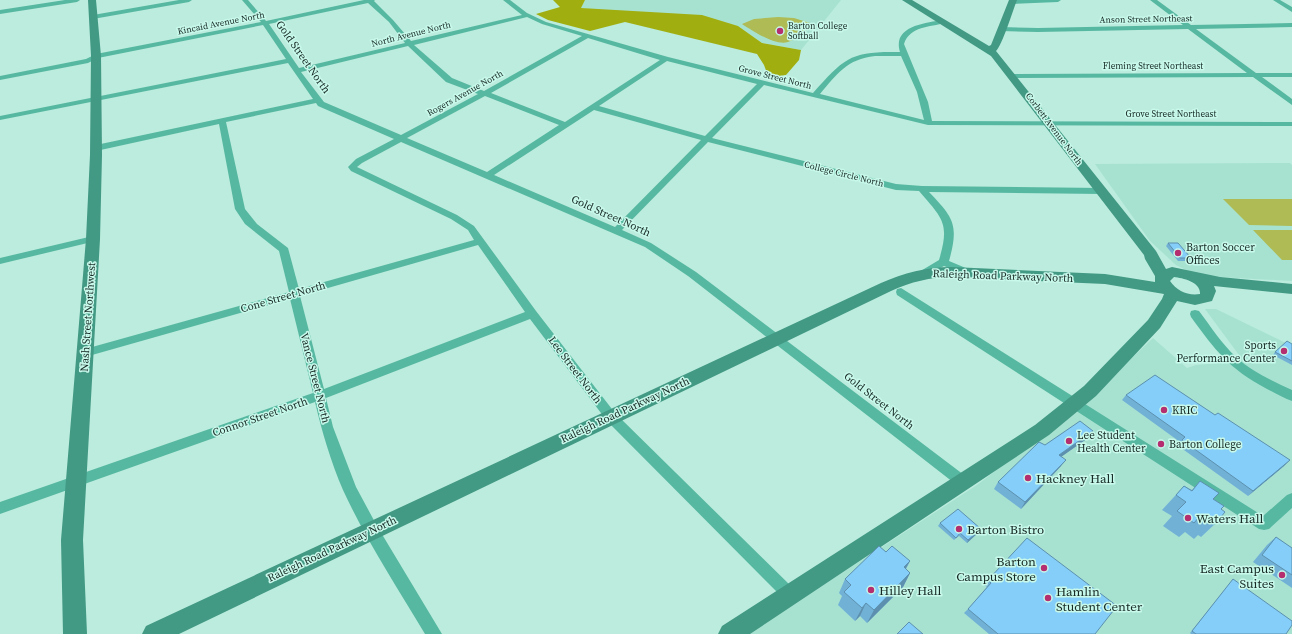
<svg xmlns="http://www.w3.org/2000/svg" width="1292" height="634" viewBox="0 0 1292 634" font-family="'Source Serif 4',serif">
<rect width="100%" height="100%" fill="#bbecdd"/>
<!-- built -->
<path fill="#a7e2d1" d="M585,0H841L801,50L762,43L738,26L580,8Z
M1290,163L1292,165V281L1218,277L1190,272L1176,265L1150,241L1095,164Z
M1205,309H1216L1292,346V634H748L977,485L1084,403L1153,338L1187,368L1196,365L1219,363L1239,355Z"/>
<!-- green -->
<path fill="#afbb54" d="M778,17L794,18L813,24C806,30 798,39 788,42C775,46 753,31 742,24L754,19Z
M1223,199H1292V226L1249,225Z
M1253,230H1292V260H1282Z"/>
<!-- forest -->
<path fill="#a1ae0f" d="M553,0H585L581,8L702,15L738,26L762,43L801,50L799,60L786,75L778,76L767,73L764,65L757,54L625,22L590,31L548,20L536,14L560,7Z"/>
<g fill="none" stroke-linecap="round" stroke-linejoin="round">
<!-- street -->
<path fill="#57b8a1" fill-rule="evenodd" d="M65,0H80L77,2L0,14V10Z
M179,0H192L189,2L93,19L90,17L93,15Z
M242,0H248L266,21L364,0H375L374,1L393,20L411,41L522,15L503,0H510L527,13L546,22L668,57L813,93C845,57 851,51 900,52C892,26 925,23 943,20L946,22L945,23C930,27 910,26 904,44L928,102L932,121L1292,122V126L928,125L764,85L712,138L896,184L922,186L1102,188L1107,191L1102,194L929,192C954,218 959,225 949,261L973,271L974,273L969,276L944,266L923,277L919,276L918,274L919,272L939,260C950,223 943,219 919,191L896,190L708,142L622,230L651,243L696,272L968,478L970,482L968,486L963,488L958,486L688,276L645,247L401,142L362,163L357,167L457,215L474,226L536,311L615,413L794,589L797,594L794,599L789,601L784,599L607,421L530,319L326,398L333,427L356,487L377,526L442,634H425C397,587 366,540 343,490C331,462 322,432 315,402L0,514V502L313,393L290,299L85,357L81,356L79,353L81,350L85,349L289,292L279,251L245,224L235,209L219,124L96,151L92,148L96,145L313,99L288,63L0,120V116L286,59L263,25L98,58L88,63L0,80V76L86,59L96,54L261,22ZM368,3L389,22L405,43L299,68L269,24ZM527,17L542,24L582,36L484,91L452,78L414,45ZM588,38L660,60L565,122L491,93ZM408,46L446,82L478,94L401,135L324,102L301,72ZM875,56H901L917,92L924,120L820,94C837,74 847,59 875,56ZM667,61L757,84L705,136L599,106ZM485,96L559,125L487,172L407,138ZM316,103L318,106L394,139L356,159L348,167L351,171L451,219L468,230L474,240L299,289L288,248L257,224L245,209L226,122ZM594,110L701,140L615,227L494,175ZM478,245L525,312L324,389L300,296Z
M1016,0H1061L1058,2L1012,4L1009,2Z
M1150,0H1157L1191,25L1292,23V27L1196,29L1256,73H1292V77H1262L1292,99V105L1253,77L1014,78L1010,76L1014,74L1247,73L1188,29L1038,32L1001,31L998,29L1001,27L1038,28L1183,25Z
M1273,0H1280L1292,7V12Z
M93,236L96,237L98,239L96,241L0,264V258Z
M901,288L1263,516L1287,495L1292,493V508L1269,529L1264,530L1259,529L897,295L896,292L897,289Z
M1195,310L1199,311C1211,327 1222,344 1236,357C1252,372 1273,381 1292,390V401C1283,398 1275,393 1267,389C1228,368 1216,351 1191,317L1190,314L1191,311Z"/>
<!-- secondary -->
<path fill="#429984" fill-rule="evenodd" d="M88,0H96L101,56L102,155L100,239L83,540L87,634H63L61,540L86,239L90,155L91,56Z
M902,0H912L989,46L991,45L1009,0H1017C1013,10 1002,46 996,51L1156,251L1166,269L1172,267L1220,277L1292,284V294L1214,286L1216,291L1212,301L1195,305L1177,301L1160,328L1096,396L1049,435L750,634H718L722,626L1035,425L1084,386L1148,320L1162,299L1164,294L1105,284L952,277C930,277 911,282 891,291L179,634H142L146,626L881,283C904,273 926,267 952,267L1105,274L1155,282V276L1145,259L1144,255L991,56ZM1174,277C1183,278 1201,282 1200,294C1188,296 1177,291 1170,281Z"/>
</g>
<!-- wall -->
<path fill="#72b1d6" d="M1168,243L1191,258L1189,261H1178L1166,246Z
M1292,344V365L1273,355L1275,352Z
M1126,395L1284,466L1248,496L1177,445L1180,442L1122,400Z
M1093,431L1088,438L1061,456V466L1021,509L994,489L998,482Z
M1200,481L1221,509L1216,523L1201,537L1198,535L1194,539L1185,532L1179,537L1163,526L1172,516L1162,510L1184,486L1192,490Z
M940,523L980,531L967,543L959,536L954,540L938,526Z
M1276,537L1292,548V588L1253,562L1267,545Z
M886,552L910,561L906,569L910,573L903,587L867,623L860,616L855,621L838,605L842,596L839,593L845,579Z
M1233,579L1286,634H1191L1190,633L1231,582Z
M988,580L1095,634H989L964,613L968,609L987,587L984,585Z"/>
<!-- shaded-wall -->
<path fill="#5c90ae" d="M1093,431L1088,438L1054,462L1059,455Z
M1066,460L1061,466L1021,509L1025,502Z
M1290,460L1284,466L1248,496L1253,491Z
M981,529L980,531L967,543L968,540Z
M910,561L902,575L904,567Z
M910,573L903,587L867,623L874,610Z
M866,603L860,616L855,621L862,608Z"/>
<!-- building -->
<path fill="#84cef9" stroke="#5c90ae" d="M1168,243H1178L1191,258H1180Z
M1287,341L1292,344V361L1275,352Z
M1155,375L1215,415L1218,413L1290,460L1253,491L1182,440L1185,437L1126,395Z
M1080,421L1093,431L1059,455L1066,460L1025,502L998,482L1039,442L1045,445Z
M1200,481L1219,493L1213,499L1224,506L1221,509L1225,512L1216,523L1213,520L1209,524L1199,517L1194,523L1177,511L1186,502L1176,495L1184,486L1192,491Z
M958,509L981,529L968,540L960,533L956,538L940,523Z
M1276,537L1292,548V575L1262,555Z
M1027,538L1117,606L1095,634H998L968,609L991,583L988,580Z
M879,546L886,552L892,546L910,561L904,567L910,573L874,610L866,603L862,608L844,592L851,585L845,579Z
M1233,579L1292,621V625L1286,634H1196L1192,631Z
M909,622L923,634H897Z"/>
<!-- markers -->
<g fill="#b52e70" stroke="#c8f9eb" stroke-width="1.5">
<circle cx="780" cy="31" r="4"/>
<circle cx="1178" cy="253" r="4"/>
<circle cx="1284" cy="351" r="4"/>
<circle cx="1164" cy="410" r="4"/>
<circle cx="1069" cy="441" r="4"/>
<circle cx="1161" cy="444" r="4"/>
<circle cx="1028" cy="478" r="4"/>
<circle cx="1188" cy="518" r="4"/>
<circle cx="959" cy="529" r="4"/>
<circle cx="1044" cy="568" r="4"/>
<circle cx="1282" cy="575" r="4"/>
<circle cx="871" cy="590" r="4"/>
<circle cx="1048" cy="598" r="4"/>
</g>
<g text-anchor="middle" dominant-baseline="central" stroke-width="3" stroke-linejoin="round" paint-order="stroke">
<!-- far-street labels -->
<g font-size="9" fill="#162924" stroke="#c8f9eb">
<text transform="translate(1146 19) rotate(-1)">Anson Street Northeast</text>
<text transform="translate(221 23) rotate(-11)">Kincaid Avenue North</text>
<text transform="translate(411 34) rotate(-14)">North Avenue North</text>
<text x="1153" y="66">Fleming Street Northeast</text>
<text transform="translate(775 77) rotate(14)">Grove Street North</text>
<text transform="translate(465 93) rotate(-29)">Rogers Avenue North</text>
<text x="1171" y="114">Grove Street Northeast</text>
<text transform="translate(1054 129) rotate(53)">Corbett Avenue North</text>
<text transform="translate(844 174) rotate(14)">College Circle North</text>
</g>
<!-- far-poi labels -->
<g font-size="9" fill="#162924" stroke="#c8f9eb" text-anchor="start">
<text x="788" y="26">Barton College<tspan x="788" dy="10">Softball</tspan></text>
</g>
<!-- street labels -->
<g font-size="11" fill="#162924" stroke="#c8f9eb">
<text transform="translate(303 57) rotate(55)">Gold Street North</text>
<text transform="translate(611 216) rotate(24)">Gold Street North</text>
<text transform="translate(1003 276) rotate(2)">Raleigh Road Parkway North</text>
<text transform="translate(283 297) rotate(-16)">Cone Street North</text>
<text transform="translate(88 317) rotate(-86)">Nash Street Northwest</text>
<text transform="translate(575 370) rotate(53)">Lee Street North</text>
<text transform="translate(315 378) rotate(76)">Vance Street North</text>
<text transform="translate(879 401) rotate(38)">Gold Street North</text>
<text transform="translate(625 410) rotate(-25)">Raleigh Road Parkway North</text>
<text transform="translate(260 417) rotate(-19)">Connor Street North</text>
<text transform="translate(332 549) rotate(-25)">Raleigh Road Parkway North</text>
</g>
<!-- poi labels -->
<g font-size="11" fill="#162924" stroke="#c8f9eb" text-anchor="start">
<text x="1186" y="247">Barton Soccer<tspan x="1186" dy="13">Offices</tspan></text>
<text x="1276" y="345" text-anchor="end">Sports<tspan x="1276" dy="13">Performance Center</tspan></text>
<text x="1172" y="410">KRIC</text>
<text x="1077" y="435">Lee Student<tspan x="1077" dy="13">Health Center</tspan></text>
<text x="1169" y="444">Barton College</text>
</g>
<!-- near-poi labels -->
<g font-size="13" fill="#162924" stroke="#c8f9eb" text-anchor="start">
<text x="1036" y="478">Hackney Hall</text>
<text x="1196" y="518">Waters Hall</text>
<text x="967" y="529">Barton Bistro</text>
<text x="1036" y="561" text-anchor="end">Barton<tspan x="1036" dy="15">Campus Store</tspan></text>
<text x="1274" y="568" text-anchor="end">East Campus<tspan x="1274" dy="15">Suites</tspan></text>
<text x="879" y="590">Hilley Hall</text>
<text x="1056" y="591">Hamlin<tspan x="1056" dy="15">Student Center</tspan></text>
</g>
</g>
</svg>
